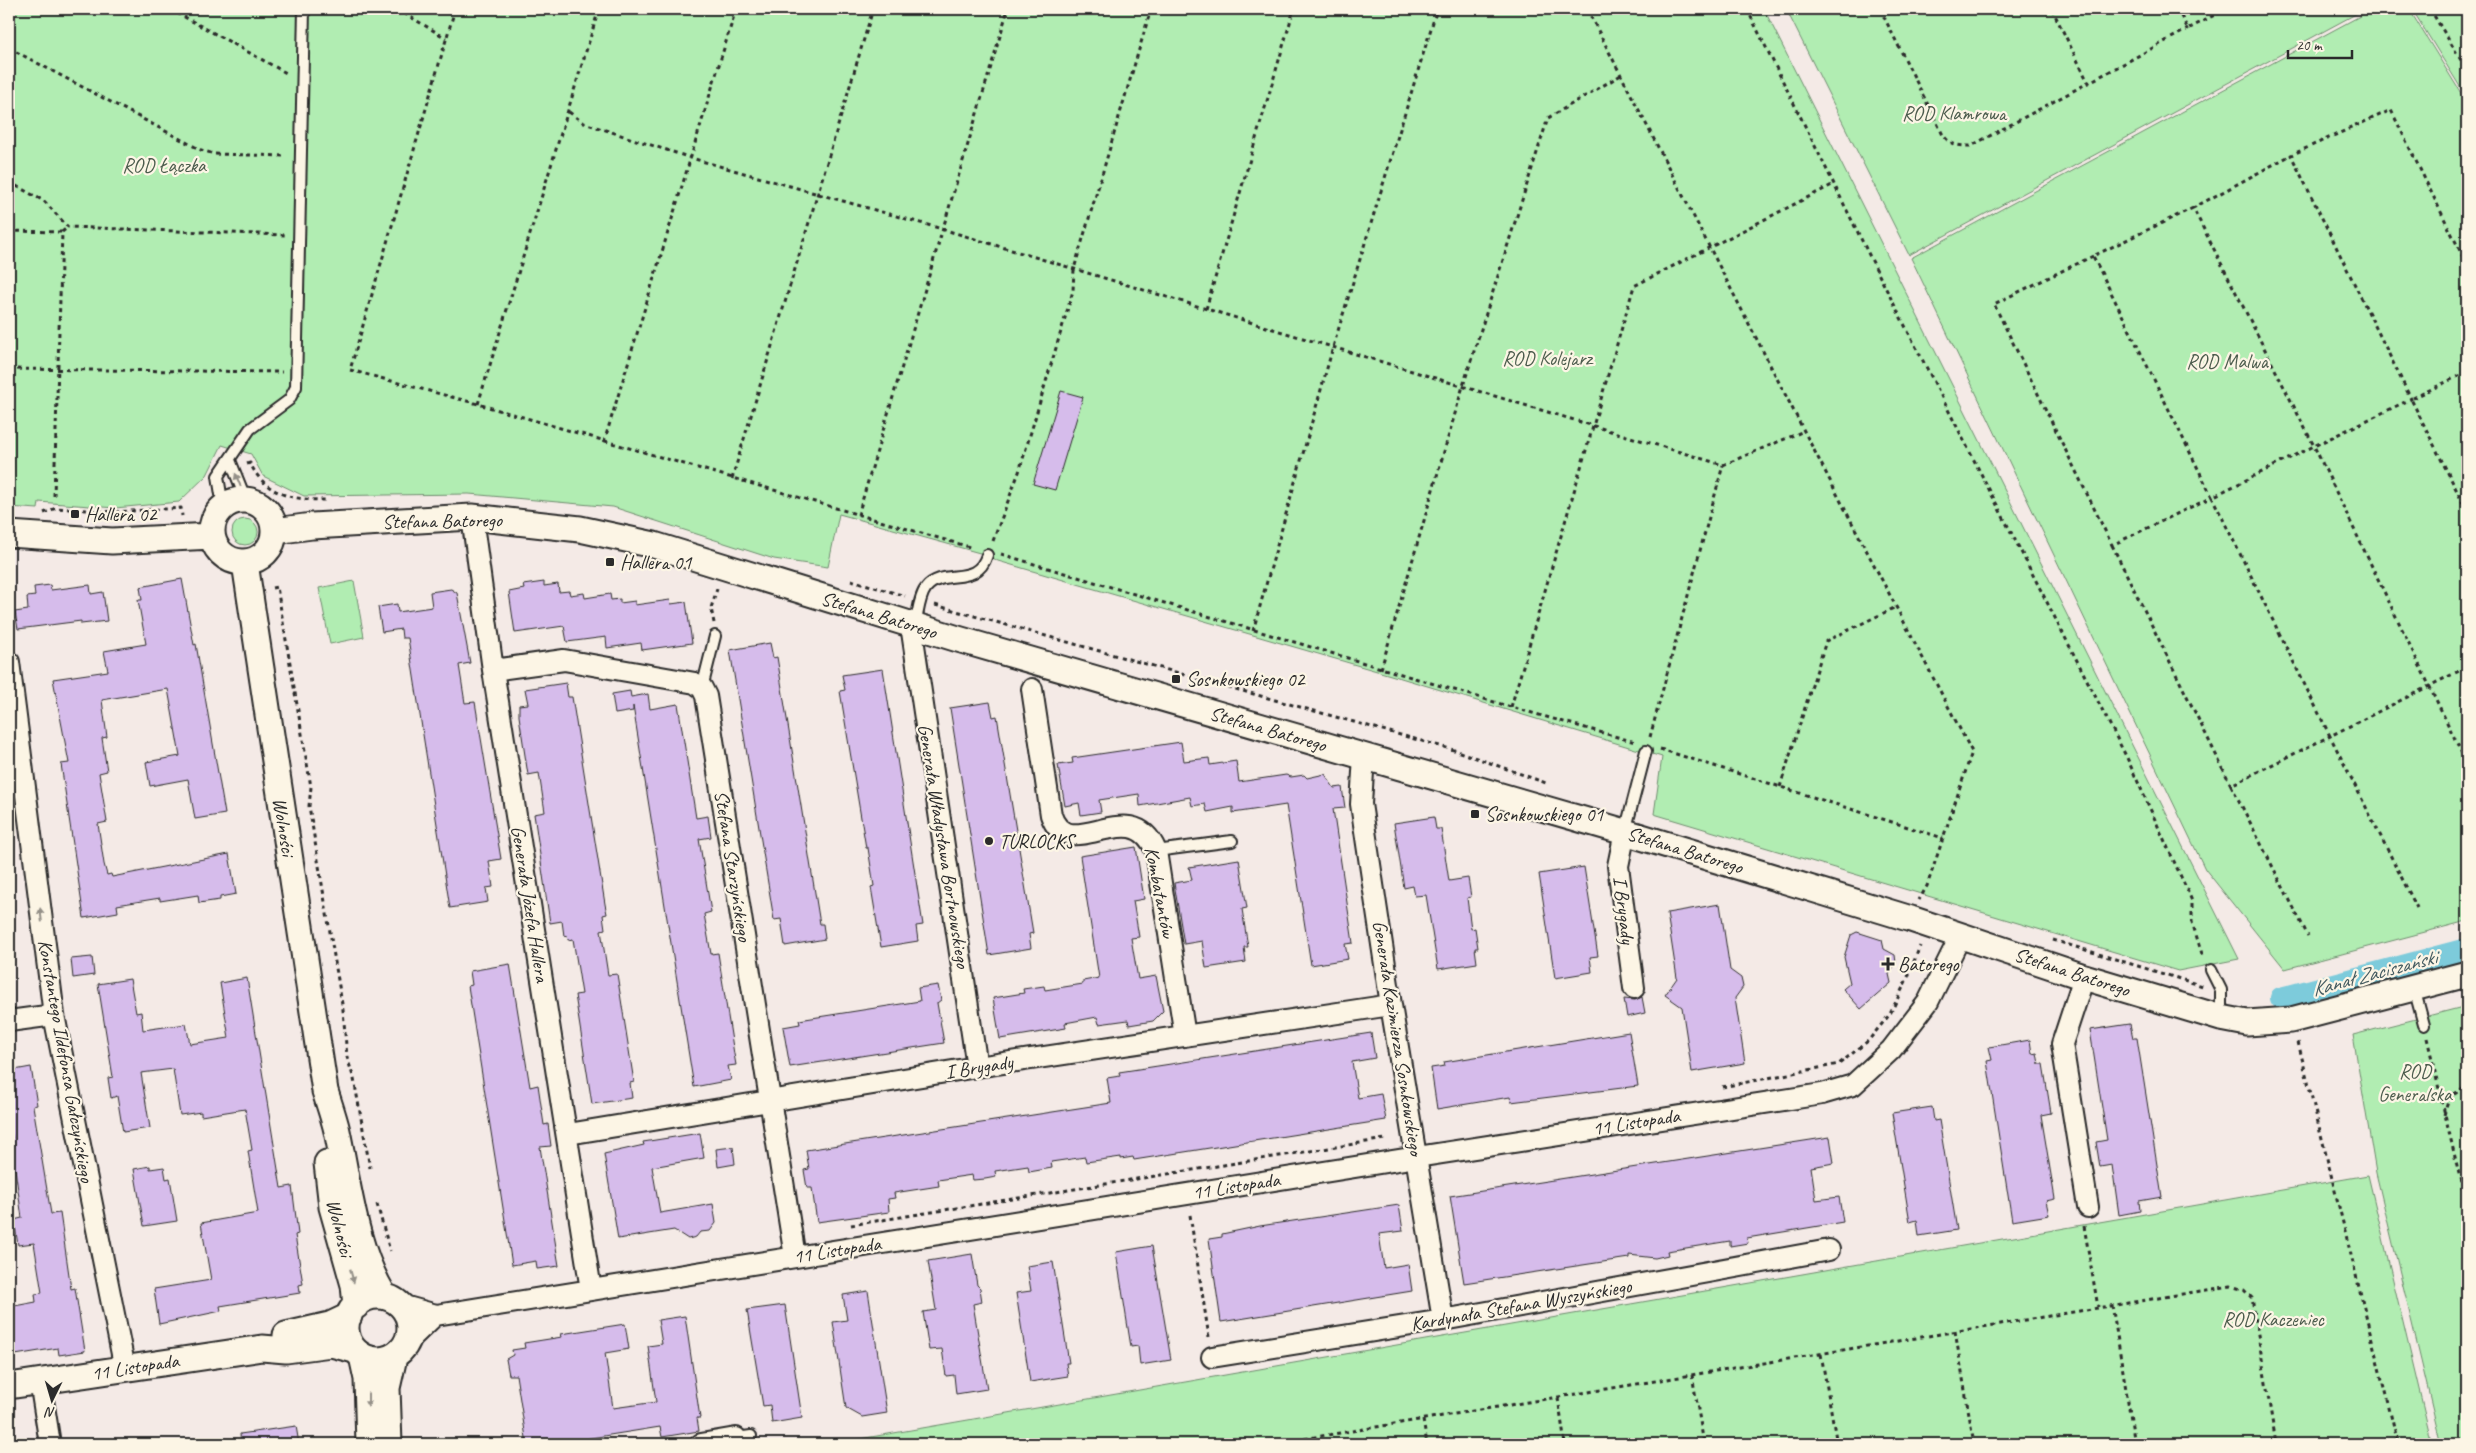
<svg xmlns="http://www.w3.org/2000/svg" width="2476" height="1453" viewBox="0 0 2476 1453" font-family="Caveat,sans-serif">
<rect width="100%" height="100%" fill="#f4eae6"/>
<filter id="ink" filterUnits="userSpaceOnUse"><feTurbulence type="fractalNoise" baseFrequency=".02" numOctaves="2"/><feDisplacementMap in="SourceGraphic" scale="10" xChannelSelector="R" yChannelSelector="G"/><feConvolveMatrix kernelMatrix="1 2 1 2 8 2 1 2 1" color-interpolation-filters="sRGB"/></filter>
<g filter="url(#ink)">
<!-- green -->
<path fill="#b1edb2" stroke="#6e8c6e" d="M9,9H1764L2239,959L2178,971L1654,814L1662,757L1401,678L998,561L987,555L839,514L828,567L774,559L613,507L469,494L304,496L263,476L251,454L222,445L207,475L179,502L115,508L39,502L38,509L9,507Z
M1786,9H2365L1909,255Z
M2373,9H2409L2467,103V921L2285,969L2205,869L1911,258Z
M2412,9H2467V98Z
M232 532a13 13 0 1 1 26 0a13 13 0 1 1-26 0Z
M354,581L364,637L330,644L319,588Z
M2467,1006V1444H2441L2376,1173L2353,1035Z
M2368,1175L2432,1444H831Z"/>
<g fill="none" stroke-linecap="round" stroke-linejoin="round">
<!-- canal -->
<path stroke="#7dcbdb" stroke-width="22" d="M2281,998L2467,949"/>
</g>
<!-- building -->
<path fill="#d6bceb" stroke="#2b2b2b" d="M1061,391L1083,397L1055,490L1033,484Z
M182,579L194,645L196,644L225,814L195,819L188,779L150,786L146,762L180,756L168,689L102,700L107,737L102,738L107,771L99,773L107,822L98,824L104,864L107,875L111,874L112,877L229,854L236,894L220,897V900L199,903L198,895L160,901V898L117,905L118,912L84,918L61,764L69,763L53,679L108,671L104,651L146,644L138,600H142L140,587Z
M544,582V586L558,584L559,592L569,591L570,595L584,593L585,598L610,594L611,600L620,599V603L635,601V605L670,600L671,604L686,602L692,643L642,650L641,643L607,648L606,637L567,642L564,626L515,633L509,592L524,589L523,585Z
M50,585L51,590L90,585L91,594L103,592L107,621L81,624V621L18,629L15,612L28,610L27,597L35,596L34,587Z
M451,589L457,593L470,663L459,665L465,703L475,702L501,859L489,861L493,887L486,888L488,902L450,908L408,638H402L401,629L382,632L378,607L397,604L398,612L432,607L430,592Z
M770,643L773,658L777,657L820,924H823L825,939L785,946L781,919L774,920L730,650Z
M883,669L923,925L916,926L918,941L881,947L871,887L874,886L868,848H866L840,691L845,690L842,675Z
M566,683L568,697H572L605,904L607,914L603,915L605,929L601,930L608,975L617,974L634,1082L630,1083L632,1098L592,1104L575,995L582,994L576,957L573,939L568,940L567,935L564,936L562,921L550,923L534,814L545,812L539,773L528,775L519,716V705L528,704L525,689Z
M630,691L631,697L648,694L650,709L678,704L696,818L708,816L711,837L699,839L711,912L704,914L711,954L718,953L734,1054L736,1065L728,1066L731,1080L694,1087L633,706V711L615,714L612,694Z
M990,702L993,717L997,716L1033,933L1029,934L1031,948L989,955L950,708Z
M1181,742L1184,761L1209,758L1210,765L1236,761L1239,782L1286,775L1291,777L1304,775L1307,778L1325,774L1334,788L1342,787L1345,808L1333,809L1353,943L1345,944L1348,959L1311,965L1286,805L1233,813V807L1207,812L1205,804L1192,806L1190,797L1140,806L1139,794L1099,800L1101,812L1081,815L1079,803L1065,806L1058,765L1073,763L1072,758Z
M1434,817L1436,829H1441L1449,881L1468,878L1471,897L1467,898L1471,929L1475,928L1478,948H1475L1477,963L1438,969L1426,895L1415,896L1413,886L1404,888L1394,823Z
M1136,847L1144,899L1133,901L1139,937L1131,938L1138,979L1156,976L1163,1011L1153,1021L1129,1025L1128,1020L1099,1024L1097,1017L1065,1023L1066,1028L1000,1039L993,998L1024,993L1023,989L1044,986L1045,990L1083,984V981L1099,978L1080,856Z
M1239,859L1247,908L1242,909L1248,947H1244L1246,962L1206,968L1202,941L1184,944L1174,883L1192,880L1189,867Z
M1584,867L1598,956L1590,957L1592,972L1555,978L1539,874Z
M1720,904L1730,970L1741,978L1743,987L1735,998L1745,1063L1692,1072L1682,1007L1665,995L1677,978L1667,913Z
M1857,932L1882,940L1884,949L1895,955L1896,963L1889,974L1891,983L1861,1009L1843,989L1850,983L1844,957L1851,935Z
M92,957L94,975L73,978L71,959Z
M510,964L530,1087L538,1085L544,1125L548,1124L551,1146L540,1147L559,1266L537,1269L536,1261L512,1265L468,986L472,985L470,971Z
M247,978L281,1188L292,1186L298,1234L295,1235L303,1284L299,1285L300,1293L220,1306L221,1311L159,1324L154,1289L211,1280L201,1223L258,1213L248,1151L252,1150L245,1109L201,1116V1112L180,1115L173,1069L141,1073L150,1128L123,1132L117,1096L111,1098L108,1078L113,1077L98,984L130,979L136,1013L141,1012L143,1030L186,1024L190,1044L229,1038L220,983Z
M938,985L941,1000L937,1003L944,1043L790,1067L783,1027L800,1024L799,1020L920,1001L918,988Z
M1642,997L1645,1013L1627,1017L1624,999L1635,1000Z
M2130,1024L2133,1038H2137L2162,1197L2139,1201L2140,1211L2119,1215L2112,1165L2100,1167L2096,1142L2107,1140L2090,1030Z
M1629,1032L1638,1086L1511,1102L1510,1097L1437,1109L1431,1068L1445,1066L1444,1062Z
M1371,1033L1375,1058L1352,1062L1358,1098L1381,1094L1386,1120L1134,1160L1133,1157L1121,1159V1157L1086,1162L1085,1157L1051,1162L1052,1168L1029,1172L1028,1166L995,1171L996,1177L985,1179L973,1180L972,1175L938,1180L939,1186L894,1193L895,1198L888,1199L889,1212L817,1222L812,1188H807L804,1170L809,1169L806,1150L1111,1103L1107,1078L1120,1076L1119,1072Z
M2030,1040L2032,1054L2037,1053L2039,1064H2043L2051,1113L2041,1115L2055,1199L2046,1201L2049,1215L2012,1221L1987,1061L1992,1060L1989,1047Z
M31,1067L37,1105L33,1106L51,1214L60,1213L71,1289L75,1288L85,1351L59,1355L58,1348L9,1356V1307L36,1302L35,1294L42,1293L34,1243L18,1245L14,1220L22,1218L15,1169L9,1170V1144L13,1143L9,1116V1071Z
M1932,1107L1934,1121L1939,1120L1957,1230L1919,1236L1917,1220L1910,1222L1892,1113Z
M700,1133L704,1158L652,1167L660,1213L713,1204L716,1223L710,1231L700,1232L696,1237L688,1239L674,1230L618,1239L604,1154L644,1145L643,1142Z
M1830,1137L1834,1163L1811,1167L1816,1200L1839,1197L1843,1222L1747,1238L1748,1243L1730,1246V1241L1667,1251L1668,1255L1655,1258L1629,1255V1258L1464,1283L1450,1196Z
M733,1147L735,1164L718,1167L716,1149Z
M150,1166V1169L164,1167L166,1179L170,1178L177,1221L144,1226L134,1169Z
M1399,1205L1403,1231L1379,1234L1384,1268L1408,1264L1412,1291L1221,1322L1209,1239L1222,1237V1234L1260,1226Z
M1152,1246L1171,1360L1140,1365L1138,1346L1131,1347L1116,1252Z
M972,1254L977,1285L980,1288L982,1302L973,1304L987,1389L956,1394L954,1375L946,1376L942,1349L929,1350L923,1312L936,1310L928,1261Z
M1053,1262L1069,1363H1066L1068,1376L1030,1382L1016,1293L1031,1291L1027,1266Z
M868,1291L887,1413L862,1417L846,1408L833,1322L847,1320L843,1295Z
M785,1305L802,1418L772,1423L770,1405L763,1406L747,1310Z
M685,1316L700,1418H697L699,1431L662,1437L660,1427L553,1444H527L516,1375H509L506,1359L513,1355L512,1350L525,1348L524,1343L562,1337L561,1334L625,1324L629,1349L605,1353L613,1408L656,1402L648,1346L662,1344L658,1320Z
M296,1426L299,1444H241L240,1434Z"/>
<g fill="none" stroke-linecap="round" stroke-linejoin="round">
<defs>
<path id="service" d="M230,460L246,500
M223,507L218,476L250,429L289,400L296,387L304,9
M915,625C918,614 919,597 926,588C943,567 977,588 987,555
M702,688L715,636
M1625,832L1646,751
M1156,851L1232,841
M2211,970L2221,990V1017
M2414,988L2424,1025
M736,1438L751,1436"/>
<path id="minor" d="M472,517L493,670L591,1290
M911,625L977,1067
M9,662L54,1015L125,1369
M493,670L564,660L695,683L702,688L706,696L795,1257
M1032,689L1051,815C1068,867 1131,791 1156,851L1185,1036
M1364,756L1361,804L1391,1005L1443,1320
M1625,832L1618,866L1634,988
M2084,977L2062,1044L2088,1207
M9,1021L54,1015
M568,1134L977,1067L1391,1005
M400,1305L436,1315L1417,1157L1822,1094L1853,1085L1891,1050L1928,1002L1961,935
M408,1341L435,1315
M1212,1357L1443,1320L1829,1250
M40,1381L50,1444
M701,1444L736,1438"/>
<path id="tertiary" d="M212 531a31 31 0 1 1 62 0a31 31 0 1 1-62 0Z
M275,531L312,526L472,517L580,529L654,545L958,639L1625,832L1911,919L2084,977L2221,1018L2247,1023L2291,1020L2467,974
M9,534L112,541L212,536
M245,563L325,1091C329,1104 334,1118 337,1131C349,1187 354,1246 384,1296
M327,1163L332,1207L354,1285L356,1306
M346 1328a32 32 0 1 1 64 0a32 32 0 1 1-64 0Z
M286,1335L330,1325L349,1316
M362,1356L367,1379L369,1444
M9,1386L262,1348L286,1350L331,1344L354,1350
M389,1444L387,1388L394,1357"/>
</defs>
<!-- service casing -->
<use href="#service" stroke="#2b2b2b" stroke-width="14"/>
<!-- minor casing -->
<use href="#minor" stroke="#2b2b2b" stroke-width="24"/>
<!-- tertiary casing -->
<use href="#tertiary" stroke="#2b2b2b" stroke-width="29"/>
<!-- path -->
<path stroke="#2b2b2b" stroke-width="3" stroke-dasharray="4 4" stroke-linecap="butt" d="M170,9L288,74
M397,9L446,38
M455,9L350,370L478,404L973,548
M1587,9L1804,431L1972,752L1927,886L1919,900
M1747,9L1881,279L2127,758L2192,901V922L2203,957
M1880,9L1943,135C1951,146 1959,146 1971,146L2188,29
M2052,9L2089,84
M2177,9L2188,29L2226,9
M2430,9L2467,70
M9,48L201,150L214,154L286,156
M569,112L584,123L691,158L942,229L1723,465L1804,431
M9,182L44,201L68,227L285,235
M2193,208L2093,256L2212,497L2314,446L2193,208L2291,155
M9,231L62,232
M2093,256L1994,304L2112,545L2212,497L2330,736L2467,667
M2467,265L2391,110L2291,155L2411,399L2314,446L2467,764
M1206,309L1294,9
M9,369L282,372
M2467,372L2411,399L2467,511
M478,404L599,9
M604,442L736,9
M247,464L250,463C266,496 294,500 327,500
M732,479L873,9
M54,496L62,232L68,227
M44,513L56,508L116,512L181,508L182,516
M858,515L1008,9
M993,541L1019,472L1073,291L1074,269L1151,9
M2112,545L2231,785L2330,736L2417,908
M1001,554L1511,707L1635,742
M851,580L905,596
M272,588L277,587L311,787L309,806L343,1010L347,1057L354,1079L370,1168
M935,605L1454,750L1546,783
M714,623L711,608L717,589
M1253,631L1333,347L1437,9
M1381,669L1463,386L1548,118L1621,75
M1511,707L1634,286L1834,184
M1650,737L1723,465
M1660,749L1943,838
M2231,785L2308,936
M1780,787L1826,641L1896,607
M2053,940L2203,986
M2427,1038L2467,1208
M2298,1042L2398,1444
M1722,1087L1839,1064L1868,1041L1890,1014L1908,977L1920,946
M2444,1115L2449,1098L2467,1085
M377,1204L390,1251
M1190,1215L1209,1337
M851,1225L1385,1139
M2084,1226L2098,1307
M2112,1305L2135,1444
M1955,1331L1974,1444
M1821,1354L1837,1444
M1692,1375L1704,1444
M1558,1398L1565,1444
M1423,1420L1427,1444
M1273,1444L2231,1286L2244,1290L2252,1298L2276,1444"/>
<!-- service -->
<use href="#service" stroke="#fcf5e5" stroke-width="10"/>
<!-- minor -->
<use href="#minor" stroke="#fcf5e5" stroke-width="20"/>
<!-- tertiary -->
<use href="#tertiary" stroke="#fcf5e5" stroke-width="25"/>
</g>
<!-- one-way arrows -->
<defs><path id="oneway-solid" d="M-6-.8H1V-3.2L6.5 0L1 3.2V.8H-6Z" transform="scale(1.25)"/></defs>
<g fill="#949088">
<use href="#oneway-solid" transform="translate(238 480) rotate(-112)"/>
<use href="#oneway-solid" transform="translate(41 915) rotate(-97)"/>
<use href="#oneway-solid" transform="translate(352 1276) rotate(75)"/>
<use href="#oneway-solid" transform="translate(368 1400) rotate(90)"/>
</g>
</g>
<!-- markers -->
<g fill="#2b2b2b" stroke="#fcf5e5" stroke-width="2">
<rect x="70" y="509" width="10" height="10" rx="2.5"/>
<rect x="605" y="557" width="10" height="10" rx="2.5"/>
<rect x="1171" y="674" width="10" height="10" rx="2.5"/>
<rect x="1470" y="809" width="10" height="10" rx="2.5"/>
<circle cx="989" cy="841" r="5"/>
<path d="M1885.5 956.5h5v5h5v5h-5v5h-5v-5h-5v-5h5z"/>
</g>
<g text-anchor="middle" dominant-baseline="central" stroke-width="4.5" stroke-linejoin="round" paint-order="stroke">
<!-- park labels -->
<g font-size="20" fill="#4c5c4d" stroke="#fcf5e5">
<text x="1954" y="113">ROD Klamrowa</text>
<text x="164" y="165">ROD Łączka</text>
<text x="1547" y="358">ROD Kolejarz</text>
<text x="2227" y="361">ROD Malwa</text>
<text x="2415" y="1071">ROD<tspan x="2415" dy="23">Generalska</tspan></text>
<text x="2273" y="1319">ROD Kaczeniec</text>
</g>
<!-- poi labels -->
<g font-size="20" fill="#2b2b2b" stroke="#fcf5e5" text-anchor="start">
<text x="85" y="514">Hallera 02</text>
<text x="620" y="562">Hallera 01</text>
<text x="1186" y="679">Sosnkowskiego 02</text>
<text x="1485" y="814">Sosnkowskiego 01</text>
<text x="999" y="841">TURLOCKS</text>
<text x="1898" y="964">Batorego</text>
</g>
<!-- street labels -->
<g font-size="20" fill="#2b2b2b" stroke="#fcf5e5">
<text transform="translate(442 521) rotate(-1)">Stefana Batorego</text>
<text transform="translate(879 615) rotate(17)">Stefana Batorego</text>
<text transform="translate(1268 729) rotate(16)">Stefana Batorego</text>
<text transform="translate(284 827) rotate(81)">Wolności</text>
<text transform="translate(944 846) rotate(81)">Generała Władysława Bortnowskiego</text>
<text transform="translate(1685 850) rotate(17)">Stefana Batorego</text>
<text transform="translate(733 866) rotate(81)">Stefana Starzyńskiego</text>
<text transform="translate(1160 892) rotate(79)">Kombatantów</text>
<text transform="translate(530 904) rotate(81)">Generała Józefa Hallera</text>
<text transform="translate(1624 910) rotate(83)">I Brygady</text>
<text transform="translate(2072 972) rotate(18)">Stefana Batorego</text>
<text transform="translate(1398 1038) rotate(81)">Generała Kazimierza Sosnkowskiego</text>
<text transform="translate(66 1061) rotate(80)">Konstantego Ildefonsa Gałczyńskiego</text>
<text transform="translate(979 1067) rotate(-9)">I Brygady</text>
<text transform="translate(1636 1122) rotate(-9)">11 Listopada</text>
<text transform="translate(1236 1186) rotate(-9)">11 Listopada</text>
<text transform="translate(340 1228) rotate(76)">Wolności</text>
<text transform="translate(837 1250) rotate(-9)">11 Listopada</text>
<text transform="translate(1521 1305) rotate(-10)">Kardynała Stefana Wyszyńskiego</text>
<text transform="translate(135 1367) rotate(-9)">11 Listopada</text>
</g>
<!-- water labels -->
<g font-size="21" font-style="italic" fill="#445b60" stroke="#fcf5e5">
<text transform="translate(2374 973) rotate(-15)">Kanał Zaciszański</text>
</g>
</g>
<!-- margin -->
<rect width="2476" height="1453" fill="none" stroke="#fcf5e5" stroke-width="30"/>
<rect x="15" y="15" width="2446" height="1423" fill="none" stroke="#2b2b2b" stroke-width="2" filter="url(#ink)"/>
<!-- north arrow -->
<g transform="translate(52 1400) rotate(185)" stroke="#fcf5e5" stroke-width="4" paint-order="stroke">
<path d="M0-4L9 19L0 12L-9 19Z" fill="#2b2b2b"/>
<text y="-8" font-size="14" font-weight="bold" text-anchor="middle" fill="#2b2b2b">N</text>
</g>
<!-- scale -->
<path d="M2288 50v8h64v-8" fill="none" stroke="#2b2b2b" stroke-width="2.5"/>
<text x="2296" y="50" font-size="15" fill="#2b2b2b" stroke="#fcf5e5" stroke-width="4" paint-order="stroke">20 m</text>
</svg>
